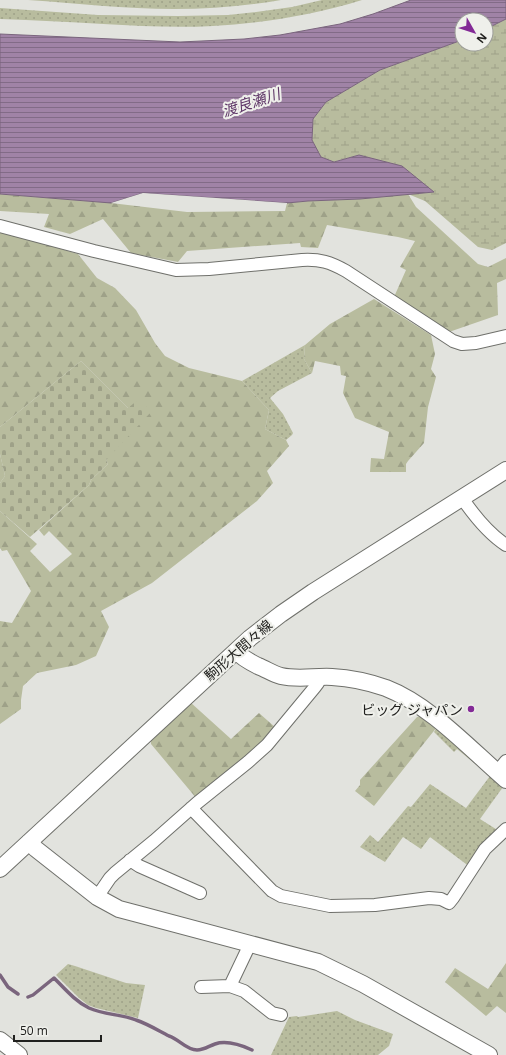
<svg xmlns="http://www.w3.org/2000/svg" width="506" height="1055" viewBox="0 0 506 1055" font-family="'Open Sans','Noto Sans JP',sans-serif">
<defs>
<pattern id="grass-dots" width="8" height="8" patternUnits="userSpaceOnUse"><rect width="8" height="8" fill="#b8bc9e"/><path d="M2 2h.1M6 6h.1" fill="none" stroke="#9ea188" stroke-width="1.8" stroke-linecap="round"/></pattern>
<pattern id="forest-firs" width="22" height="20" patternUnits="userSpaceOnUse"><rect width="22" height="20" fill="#b8bc9e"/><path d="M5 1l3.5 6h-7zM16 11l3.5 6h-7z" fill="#9ea188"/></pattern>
<pattern id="wetland-marsh" width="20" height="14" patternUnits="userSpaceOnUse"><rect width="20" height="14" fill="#b8bc9e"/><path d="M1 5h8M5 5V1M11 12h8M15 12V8" fill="none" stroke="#9ea188"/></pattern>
<pattern id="cemetery-stones" width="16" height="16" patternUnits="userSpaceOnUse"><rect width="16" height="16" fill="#b8bc9e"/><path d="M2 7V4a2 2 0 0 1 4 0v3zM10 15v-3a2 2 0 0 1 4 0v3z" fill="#9ea188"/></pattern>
<pattern id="water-rules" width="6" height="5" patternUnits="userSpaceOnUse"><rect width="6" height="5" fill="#a083a6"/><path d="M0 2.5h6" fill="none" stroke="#826b87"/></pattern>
</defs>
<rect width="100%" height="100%" fill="#e2e3de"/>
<!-- grass -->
<path fill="url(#grass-dots)" d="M28,0H281C246,6 210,9 174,9C125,9 76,3 28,0Z
M322,0H362C314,15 263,23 213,26C176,28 140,26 103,24C69,22 34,20 0,19V8L98,15L178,16L228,15L256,12L292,7Z
M305,345L304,359L312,373L278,391L270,398L283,414L293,433L292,435L286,440L265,429L269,410L242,381Z
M437,727L503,787L480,819L499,831L470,867L430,837L421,849L403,837L385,862L360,847L370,835L378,842L408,806L411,807L430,784L466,808L490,776L457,749L454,752L434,732Z
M68,964L75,966L126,983L145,985L138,1018L96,1008L88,1005L79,998L56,975Z
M337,1011L355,1020L393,1034L389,1046L378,1055H271L289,1017L297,1016L298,1017Z"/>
<!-- forest -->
<path fill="url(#forest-firs)" d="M0,194L111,203L187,212L285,211L287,203L308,201L360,199L408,194L416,207L478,264L488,267L506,258V279L497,283L498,315L449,332L394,297L406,270L400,267L415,241L398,237L327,225L318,248L301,247L300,243L187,251L178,262L131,253L103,219L70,234L44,227L49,214L0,211Z
M0,231L78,254L97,278L115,288L136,310L155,343L165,356L189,368L242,381L269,410L265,429L286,440L289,446L267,471L273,483L257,501L152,583L101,611L109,627L96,656L76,665L37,673L23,686L21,700V709L0,724V621L12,623L31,591L7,550L2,551L0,548V511L37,544L30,551L50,572L72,554L49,531L44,536L39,530L89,485L91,480L108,464L106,460L128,408L81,361L0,427Z
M374,299L431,335L435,354L431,369L436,377L428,407L424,443L408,461L406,464V472H370L371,458L384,459L389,432L355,418L343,393L346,376L341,375L340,366L315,361L312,373L304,359L305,345L330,324Z
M0,454L5,476L0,483Z
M190,702L231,739L259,713L276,728L264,742L197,799L151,744V739Z
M421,716L437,727L374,806L355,791L360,785V780L417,717Z
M506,963V1013L497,1006L486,1016L445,982L455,968L488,989Z"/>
<!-- wetland -->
<path fill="url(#wetland-marsh)" d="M506,19V243L492,250L478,247L425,201L408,194L434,192L359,155L333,162L320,157L312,140L313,119L326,102L380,70L462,40V44H486V29Z"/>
<!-- cemetery -->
<path fill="url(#cemetery-stones)" d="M81,361L128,408L139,399L151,412L106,460L108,464L91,480L89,485L30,537L0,511V483L5,476L0,454V427Z"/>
<!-- water -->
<path fill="url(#water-rules)" stroke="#7a657d" d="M411,0H506V19L486,29V20H462V40L380,70L326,102L313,119L312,140L321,157L334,162L359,155L402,166L434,192L360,199L308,201L287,203L143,193L111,203L0,194V34L180,42L244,39L280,35L340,24L373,14Z"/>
<!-- pier -->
<path fill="#e2e3de" d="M143,193L287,203V204L143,195L116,203H111Z"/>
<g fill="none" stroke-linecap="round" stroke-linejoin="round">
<!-- stream -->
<path stroke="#7a657d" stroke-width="3.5" d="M0,975L8,987L18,994
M28,997L33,995L54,978C65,989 75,1001 89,1008C104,1015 121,1014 136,1020C148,1024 159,1031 169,1036C179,1039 186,1050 197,1050C204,1050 209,1046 215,1044C227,1040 241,1045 252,1050"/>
<defs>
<path id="street" d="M0,226L94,251L176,270L209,269L302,260C320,259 330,262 346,271L453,341L462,344L476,343L506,336
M462,498C473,514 489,534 506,545
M497,772L506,761
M191,808L272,891L281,896L330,906L375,905L429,898L441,899L449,903L453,898L485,849L506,829
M130,860L139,866L200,893
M97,897L110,878L115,873L154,841L197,803L248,762L267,745L315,687L318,683L319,677
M230,986L250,944
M201,987L230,986L244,991L272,1013L281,1015"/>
<path id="secondary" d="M236,651C242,658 250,662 258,666C266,669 273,674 281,676C298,680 315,676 332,677C350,678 369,682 386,688C430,705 470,749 506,780
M29,842L36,849L97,897L119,909L138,914L318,962L363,984L489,1055
M0,869L225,661L250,638L281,614L313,592L506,470
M0,1040L19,1055"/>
</defs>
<!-- street casing -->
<use href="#street" stroke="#6f706b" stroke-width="14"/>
<!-- secondary casing -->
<use href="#secondary" stroke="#6f706b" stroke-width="18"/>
<!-- street -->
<use href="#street" stroke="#fff" stroke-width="12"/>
<!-- secondary -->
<use href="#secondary" stroke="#fff" stroke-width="16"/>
</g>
<!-- markers -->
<circle fill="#832a96" stroke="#eff0eb" stroke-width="1.5" cx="471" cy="709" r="4"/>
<g text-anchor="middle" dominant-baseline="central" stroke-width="4" stroke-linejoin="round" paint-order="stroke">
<!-- street labels -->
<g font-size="14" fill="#20201e" stroke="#eff0eb">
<text transform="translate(238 650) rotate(-41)">駒形大間々線</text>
</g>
<!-- poi labels -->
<g font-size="14" fill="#20201e" stroke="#eff0eb" text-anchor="end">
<text x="463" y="709">ビッグ ジャパン</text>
</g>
<!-- water labels -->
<g font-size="15" font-style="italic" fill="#603869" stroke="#eff0eb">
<text transform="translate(251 102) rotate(-18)">渡良瀬川</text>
</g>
</g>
<!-- north arrow -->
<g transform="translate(474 32) rotate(129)"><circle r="19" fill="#eff0eb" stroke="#9c9d99"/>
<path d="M0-3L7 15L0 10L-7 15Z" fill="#832a96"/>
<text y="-6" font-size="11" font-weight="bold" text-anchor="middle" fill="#20201e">N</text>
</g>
<!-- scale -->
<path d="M14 1035v6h87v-6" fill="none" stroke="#20201e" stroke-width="2"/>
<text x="20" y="1035" font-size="12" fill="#20201e" stroke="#eff0eb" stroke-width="3" paint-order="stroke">50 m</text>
</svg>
